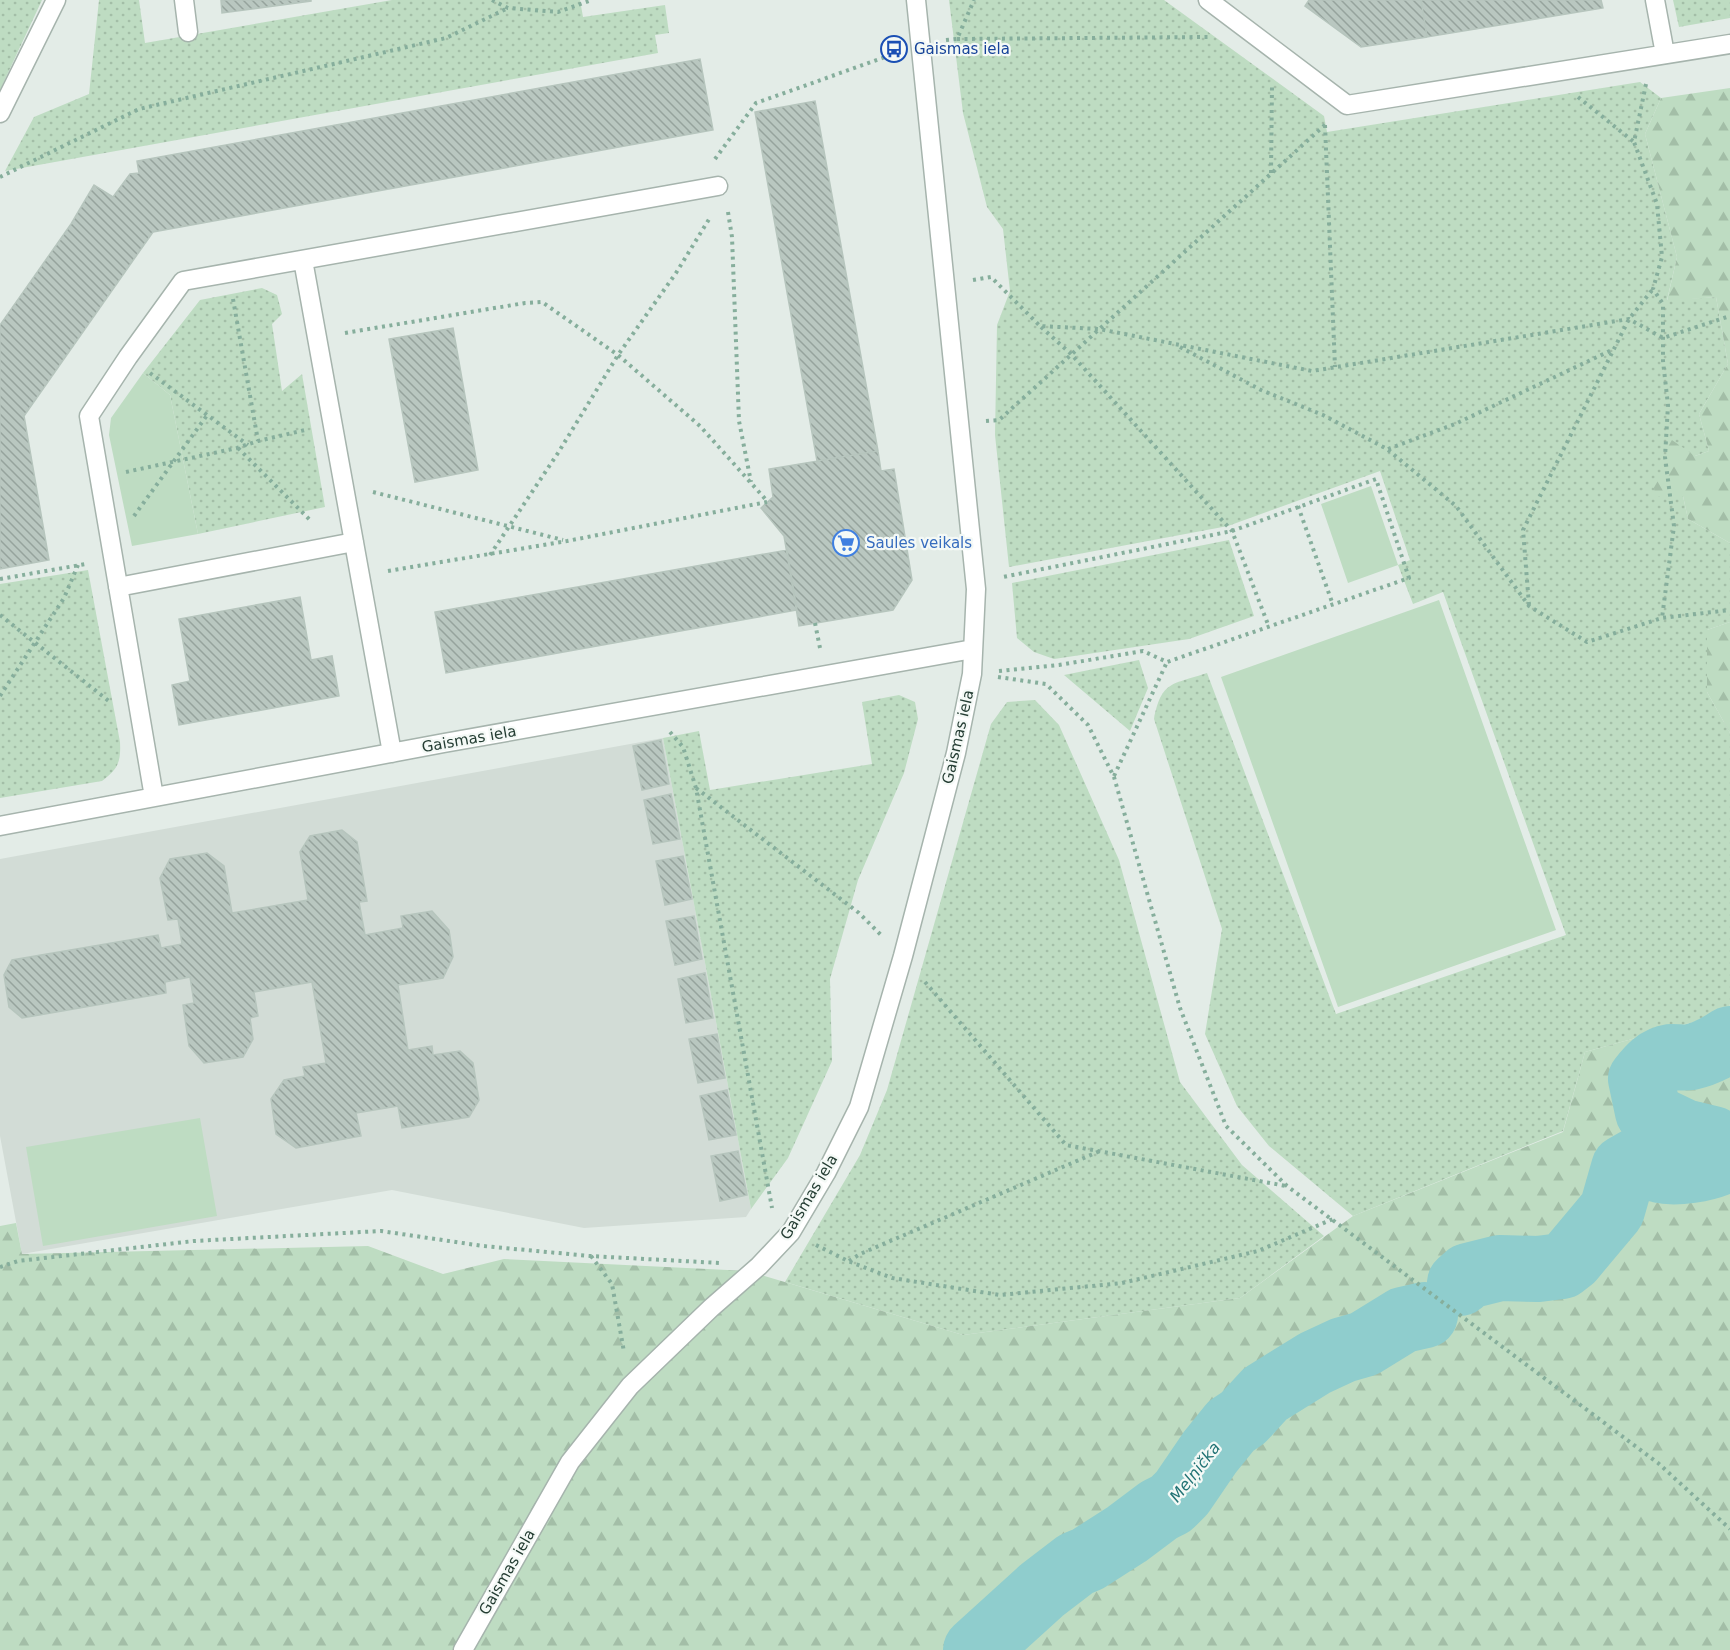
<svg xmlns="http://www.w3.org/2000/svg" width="1730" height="1650" viewBox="0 0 1730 1650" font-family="'DejaVu Sans',sans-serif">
<defs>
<pattern id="grass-dots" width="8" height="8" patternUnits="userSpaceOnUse" patternTransform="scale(1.5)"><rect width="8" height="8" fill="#bedcc2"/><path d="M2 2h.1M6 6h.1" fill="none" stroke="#a3bea7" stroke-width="1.8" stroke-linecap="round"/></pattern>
<pattern id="forest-firs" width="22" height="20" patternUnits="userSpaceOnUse" patternTransform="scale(1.5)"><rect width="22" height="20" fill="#bedcc2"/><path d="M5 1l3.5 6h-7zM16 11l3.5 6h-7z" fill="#a3bea7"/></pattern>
<pattern id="building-back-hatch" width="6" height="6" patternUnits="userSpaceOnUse" patternTransform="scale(1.5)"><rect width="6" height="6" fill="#b9c7c0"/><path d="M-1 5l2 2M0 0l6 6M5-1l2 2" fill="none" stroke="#96a39d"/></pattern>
</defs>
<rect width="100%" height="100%" fill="#e3ece7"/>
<!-- built -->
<path fill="#d2dcd6" d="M663,738L751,1209L746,1217L584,1228L392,1190L22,1254L0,1136V859Z"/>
<!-- grass -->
<path fill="url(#grass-dots)" d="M0,0H42L0,90Z
M99,0H139L145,43L392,0H580L583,17L665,5L669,33L655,35L658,53L5,171L34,117L89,94Z
M949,0H1164L1324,116L1327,132L1640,82L1661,98L1645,134L1677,257L1667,300L1716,297L1728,364L1699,414L1709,451L1695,456L1683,496L1688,519L1730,543V622L1707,630V692L1730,733V1004L1726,1013L1585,1052L1563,1131L1353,1216L1269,1146L1237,1106L1205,1034L1222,929L1154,719C1162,680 1172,685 1207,673L1336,1014L1566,935L1443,592L1413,604L1398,565L1410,560L1380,471L1228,526L1009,567L995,435L997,325L1010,291L1003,229L987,207L963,113Z
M1673,0H1730V18L1679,27Z
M262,288L277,295L282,314L272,324L282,391L302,374L325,507L198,534L170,395L143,373L200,300Z
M1229,540L1254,616L1189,639L1054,659L1034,652L1017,638L1012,583Z
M88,570L120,742C121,762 118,769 102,781L0,798V584Z
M1139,660L1148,688L1130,731L1064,675Z
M899,695L915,702L918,719L904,773L858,880L830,979L832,1061L788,1158L751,1209L663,738L699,731L710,790L872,764L862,702Z
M1035,700L1059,725L1119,860L1180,1082L1242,1165L1324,1236L1240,1298L963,1335L785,1282L860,1155L887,1090L991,724L1007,702Z"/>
<!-- forest -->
<path fill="url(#forest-firs)" d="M1730,88V543L1688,519L1683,496H1655L1653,479L1664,473L1669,438L1695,456L1709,451L1699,414L1728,364L1716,297L1667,301L1677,257L1645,134L1661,98Z
M1730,622V733L1707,692V630Z
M1730,1004V1650H0V1226L16,1223L22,1254L368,1246L443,1274L504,1259L748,1271L963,1335L1240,1298L1353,1216L1563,1132L1585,1052L1726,1013Z"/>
<!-- park -->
<path fill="#bedcc2" d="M143,373L170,395L198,534L132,546L109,435L111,418Z
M1371,486L1398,565L1348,583L1321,504Z
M1439,600L1556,930L1338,1007L1221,677Z
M200,1118L217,1216L43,1246L26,1147Z"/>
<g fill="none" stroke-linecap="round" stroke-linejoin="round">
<!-- river -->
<path stroke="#8fcdcd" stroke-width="66" d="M1460,1283L1468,1276L1500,1268L1538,1269L1562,1266L1571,1259L1612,1210L1624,1168L1638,1160C1645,1163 1653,1169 1660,1170C1676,1174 1706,1169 1721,1162V1149L1713,1139L1684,1132L1661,1121L1648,1112L1641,1079C1649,1069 1657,1059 1671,1057C1678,1057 1684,1058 1691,1057C1705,1054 1718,1047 1730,1039
M976,1650L1042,1590L1076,1564L1088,1559L1127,1534L1159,1510L1171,1504L1182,1493L1210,1452L1231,1426L1243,1418L1265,1394L1315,1363L1343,1350L1364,1344L1403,1320L1425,1315"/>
</g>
<!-- building -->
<path fill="url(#building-back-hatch)" stroke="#b6c5bd" stroke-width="1.5" d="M221,0H311V1L222,13Z
M1309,0H1421L1427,37L1361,47L1305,6Z
M1421,0H1601L1603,8L1427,37Z
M700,59L713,130L153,232L24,416L49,560L0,569V325L71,224L94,185L113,197L130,174L139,173L137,161Z
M815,101L878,451L817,461L755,112Z
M453,328L478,470L415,482L389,339Z
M878,451L881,471L894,469L912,580L893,610L799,626L784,536L761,508L773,497L769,469Z
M787,550L797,610L446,673L435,612Z
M300,597L311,660L332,656L339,696L179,725L172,685L190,681L179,619Z
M661,740L669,784L642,790L633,746Z
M671,794L680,839L653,844L644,800Z
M342,830L357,842L367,901L359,902L365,935L403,928L401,916L432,911L449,930L453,957L443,978L398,985L408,1050L432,1046L433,1055L460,1051L473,1063L479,1100L469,1117L402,1128L398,1106L356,1113L361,1136L296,1148L276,1134L271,1099L284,1080L305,1076L303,1067L326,1063L312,982L254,992L258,1016L250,1018L253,1039L243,1057L204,1063L189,1046L183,1005L194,1003L190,977L165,982L166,993L22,1018L9,1007L4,975L12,960L158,935L161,948L182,944L178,919L168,920L160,878L170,859L207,853L224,866L232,913L308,900L300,852L310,836Z
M683,856L692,899L665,905L656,861Z
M694,916L702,959L675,965L666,921Z
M705,973L713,1018L686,1023L678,979Z
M717,1034L725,1078L698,1083L689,1039Z
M727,1090L736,1135L709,1140L700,1096Z
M738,1151L747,1195L720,1201L711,1156Z"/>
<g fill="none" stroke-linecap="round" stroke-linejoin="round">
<defs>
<path id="minor" d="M184,0L188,32
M1208,0L1347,105L1730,44
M1655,0L1665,54
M0,113L56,0
M303,260L392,753
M118,587L354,542
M154,797L89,416L128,357L183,281L718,186
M0,826L444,743L973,649
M463,1650L570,1462L630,1386L711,1308L759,1266L791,1232L826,1173L859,1107L903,956L956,753L972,674L976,589L916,0"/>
</defs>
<!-- minor casing -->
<use href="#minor" stroke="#a6b4ad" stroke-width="21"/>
<!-- path -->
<path stroke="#86ae9c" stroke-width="4" stroke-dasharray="3 4.5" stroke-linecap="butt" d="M492,0L508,8L558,12L592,0
M957,39L1208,37
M946,40L957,39L974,0
M1646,84L1634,142L1657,204L1662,257L1653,289L1663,304V361L1668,405L1665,457L1674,526L1662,618
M1578,97L1634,142
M1325,125L1335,367
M715,159L756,103L891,55
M1271,173L1272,85
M0,177L139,109L446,38L508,8
M728,212L732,237L739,421L751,482
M973,280L991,277L1040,326L1099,329L1312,371L1629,319L1663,338L1730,316
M233,299L258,441
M1041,327L1071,354L1232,531L1269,627
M345,333L525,303L542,302L618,355L700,426L768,502
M1180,347L1261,390L1323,415L1387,449L1456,506L1529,606L1587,642L1662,618L1730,610
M150,373L248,445
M986,421L999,420L1327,123
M238,448L311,521
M1388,449L1455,424L1614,349
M126,472L237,448L258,441L305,430
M373,492L563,540
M1298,506L1333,605
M134,516L208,414
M490,555L558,453L618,355L676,273L711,216
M388,571L567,541L767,502
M0,579L86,564
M1529,605L1523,530L1629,319L1653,289
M0,615L110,702
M815,623L820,648
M999,671L1059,665L1143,651L1167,662L1409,578L1376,479L1232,531L1003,577
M998,677L1046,684L1088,725L1114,777L1180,1008L1226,1126L1287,1186L1658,1463L1730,1529
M0,696L64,598L78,565
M670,732L683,747L696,788L772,1208
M1114,776L1167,662
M696,788L859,913L881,935
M925,982L1066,1145L1286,1186
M816,1245L848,1261L892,1278L1000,1295L1122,1283L1258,1251L1333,1219
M591,1256L612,1284L624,1352
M849,1261L860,1254L1100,1151
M0,1267L18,1261L194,1241L381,1231L483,1246L590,1256L720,1263"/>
<!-- minor -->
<use href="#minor" stroke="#fff" stroke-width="18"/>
</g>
<!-- icons -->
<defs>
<symbol id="bus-ring" viewBox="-11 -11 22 22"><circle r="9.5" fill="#f4f9f6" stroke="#1a4fb4" stroke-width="1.5"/><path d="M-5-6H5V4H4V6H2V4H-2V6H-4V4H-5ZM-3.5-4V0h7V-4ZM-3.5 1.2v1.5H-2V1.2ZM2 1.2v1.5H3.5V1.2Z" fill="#1a4fb4"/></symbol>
<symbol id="supermarket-ring" viewBox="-11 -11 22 22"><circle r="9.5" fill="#f4f9f6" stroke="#3f7fe0" stroke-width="1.5"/><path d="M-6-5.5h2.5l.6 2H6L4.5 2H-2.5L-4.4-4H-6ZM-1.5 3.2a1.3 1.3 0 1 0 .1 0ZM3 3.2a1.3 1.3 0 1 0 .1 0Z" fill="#3f7fe0"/></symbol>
</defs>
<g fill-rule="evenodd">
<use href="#bus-ring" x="879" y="34" width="30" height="30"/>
<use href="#supermarket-ring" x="831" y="528" width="30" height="30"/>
</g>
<g text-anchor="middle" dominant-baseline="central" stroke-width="4.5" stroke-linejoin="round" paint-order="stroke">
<!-- transit labels -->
<g font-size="15" fill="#164399" stroke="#f4f9f6" text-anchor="start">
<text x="914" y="49">Gaismas iela</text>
</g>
<!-- shop labels -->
<g font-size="15" fill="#366cbe" stroke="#f4f9f6" text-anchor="start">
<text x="866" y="543">Saules veikals</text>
</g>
<!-- street labels -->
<g font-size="15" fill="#243d33" stroke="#f4f9f6">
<text transform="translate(958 737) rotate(-77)">Gaismas iela</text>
<text transform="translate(469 739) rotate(-10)">Gaismas iela</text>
<text transform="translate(809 1197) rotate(-59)">Gaismas iela</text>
<text transform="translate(507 1572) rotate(-60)">Gaismas iela</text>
</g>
<!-- water labels -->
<g font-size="16" font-style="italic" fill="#227375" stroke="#f4f9f6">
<text transform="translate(1195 1472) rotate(-52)">Meļņička</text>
</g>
</g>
</svg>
